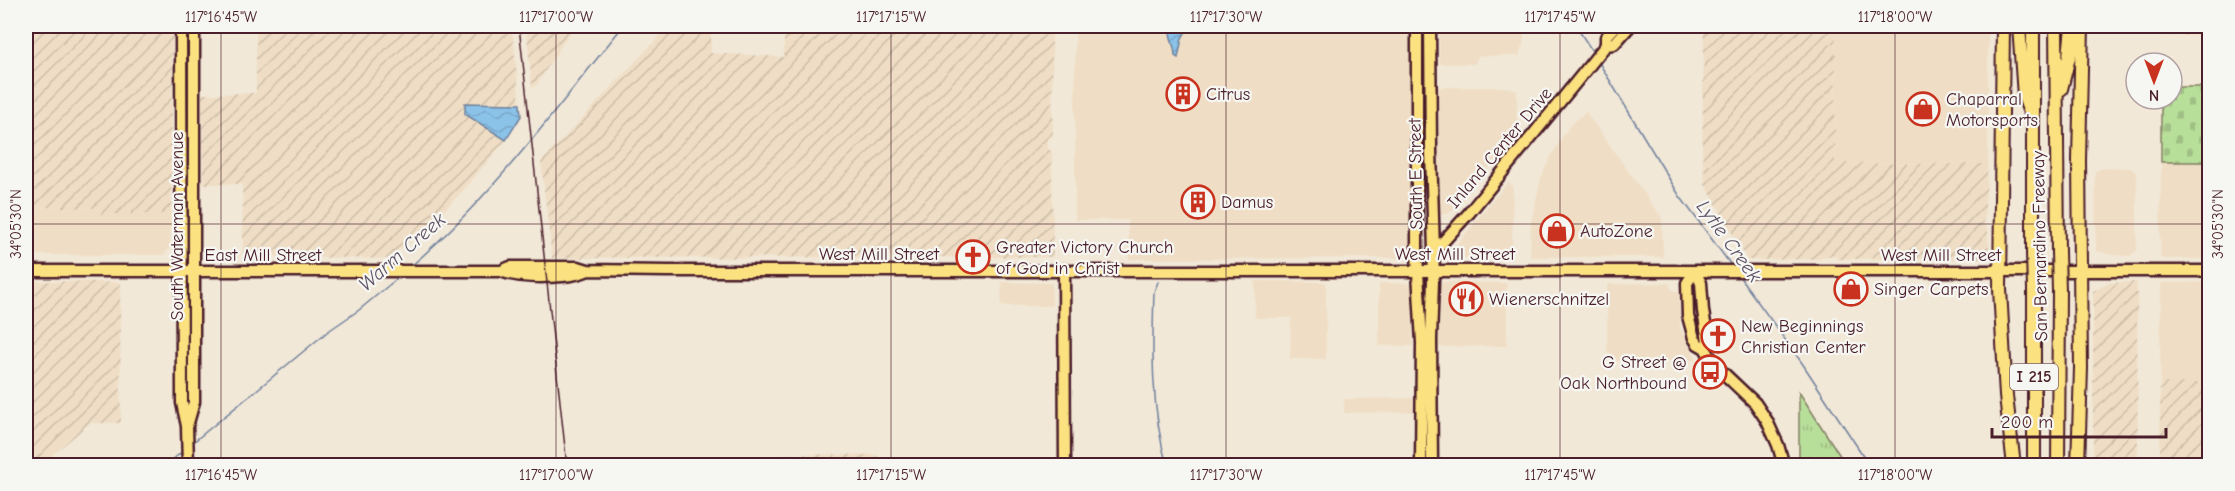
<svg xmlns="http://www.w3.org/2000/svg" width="2235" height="491" viewBox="0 0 2235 491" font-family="'Comic Neue',sans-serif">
<defs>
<pattern id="industrial-furrows" width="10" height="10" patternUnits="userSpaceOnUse" patternTransform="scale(1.5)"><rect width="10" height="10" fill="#efdec5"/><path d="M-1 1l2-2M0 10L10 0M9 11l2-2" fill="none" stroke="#cebea9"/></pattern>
<pattern id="grass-tufts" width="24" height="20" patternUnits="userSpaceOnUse" patternTransform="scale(1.5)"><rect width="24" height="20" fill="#b8df9a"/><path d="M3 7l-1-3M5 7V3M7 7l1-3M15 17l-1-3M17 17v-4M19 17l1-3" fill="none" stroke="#a0bf85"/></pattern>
<pattern id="cemetery-stones" width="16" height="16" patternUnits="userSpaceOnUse" patternTransform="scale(1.5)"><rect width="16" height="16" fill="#b8df9a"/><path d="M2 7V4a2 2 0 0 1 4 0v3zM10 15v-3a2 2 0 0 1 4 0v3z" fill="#a0bf85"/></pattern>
<pattern id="water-waves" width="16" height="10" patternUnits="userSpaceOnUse" patternTransform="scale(1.5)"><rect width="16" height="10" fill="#8ac2e8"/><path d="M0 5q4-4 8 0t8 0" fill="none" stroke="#79a6c7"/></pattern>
</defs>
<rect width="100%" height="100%" fill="#f2e8d8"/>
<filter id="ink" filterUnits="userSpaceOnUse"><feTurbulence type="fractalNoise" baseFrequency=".0167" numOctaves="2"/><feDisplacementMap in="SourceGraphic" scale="12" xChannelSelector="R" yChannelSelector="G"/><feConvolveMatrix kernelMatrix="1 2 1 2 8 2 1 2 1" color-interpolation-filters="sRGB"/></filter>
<g filter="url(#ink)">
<!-- built -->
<path fill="#efdec5" d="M1075,26H1410V251L1403,258L1129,259L1128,220H1075Z
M1439,26H1524V40L1519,56H1478L1475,64H1439Z
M1836,26H1988V164L1835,163Z
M1438,87H1507L1517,91V133L1457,206L1448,214H1440Z
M1586,112L1662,218L1663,257H1530L1531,222L1541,178L1551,156L1569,126Z
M2161,162H2209V259H2163L2160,257Z
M2107,167L2131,168L2137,174V250L2130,256L2112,255L2096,251L2095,171Z
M1508,182L1513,186L1512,258H1450L1448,255Z
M26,207L100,208L102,214H171L170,248L163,255H26Z
M1255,281L1326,282V359H1290L1291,318H1255Z
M1002,282L1052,283V306H1001Z
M1443,282L1507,283V346L1437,347L1439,286Z
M2209,282V383H2160L2161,283Z
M1379,283H1408L1412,286L1413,346H1379Z
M1669,283L1672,290L1679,292L1680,328L1697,360L1617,361L1607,351V284Z
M1414,398L1415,412L1344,413V399Z"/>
<!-- industrial -->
<path fill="url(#industrial-furrows)" d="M26,26H173L171,214H101L100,208L26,207Z
M256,26H512L520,104H465V114L506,140L461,193L422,233L387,259L243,256L242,184H203L202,94L256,93Z
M526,26H574L535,87H532Z
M669,26H711V53L784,57V26H868V36H890L892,28L1052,30L1053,137L1048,138V149L1052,151L1053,257L552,258L541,162Z
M1704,26H1836L1835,163L1988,164L1984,223L1988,231L1989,253L1984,258L1962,259H1838L1833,256L1817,259L1747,260L1705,184L1702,153Z
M2161,26H2209V35L2161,36Z
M26,281L120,282L121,423H90L41,465H26Z
M2137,282L2138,465H2093V291L2109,283Z
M2160,383H2209V465H2160Z
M782,454L878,455V465H710V458L782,459Z"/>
<!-- grass -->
<path fill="url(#grass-tufts)" stroke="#817f62" stroke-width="1.5" d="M1799,392L1846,465H1799Z"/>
<!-- cemetery -->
<path fill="url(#cemetery-stones)" stroke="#817f62" stroke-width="1.5" d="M2172,87H2209V162H2161V99H2172Z"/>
<!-- water -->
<path fill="url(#water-waves)" stroke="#70819c" stroke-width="1.5" d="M1170,26H1189L1182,38L1178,58L1175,56C1175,45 1168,36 1170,26Z
M465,103L520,104L521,116L506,140L465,114Z"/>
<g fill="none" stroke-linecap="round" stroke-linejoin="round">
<!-- stream -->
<path stroke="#70819c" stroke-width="1.5" d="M1576,26L1594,54
M1598,61L1679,195L1731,265
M410,267C492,197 556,109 623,26
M1739,276L1802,363L1870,466
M1158,282L1154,292C1152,350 1151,409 1167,466
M191,444L327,332L359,310L400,276
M165,466L183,451"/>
<defs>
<path id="major" d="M181,26L182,403L187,426L188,466
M1417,26V254L1422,343L1421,466
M1430,26L1431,150L1434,252L1431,339L1432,466
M1606,45L1614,44L1630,26
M1432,254L1469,213L1581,76L1606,45V37L1616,26
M1064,270L1065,466
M26,271H501C519,279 570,279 588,270
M501,271L510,267H578L588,270L668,271H2210
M1695,271L1687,283L1688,316L1694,338L1698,344L1705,348L1715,365L1755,403L1767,421L1778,445L1784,466
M1695,271L1701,283L1703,311L1708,341L1705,348
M188,423L194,402V26"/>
<path id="highway" d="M2003,26L2000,289L2006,396L2014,466
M2019,26L2024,96L2029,110
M2056,26L2058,252
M2061,89L2069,57L2072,26
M2033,253V26
M2034,289V466
M2058,466L2059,290
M2078,466L2081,368L2079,160L2082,26"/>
</defs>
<!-- major casing -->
<use href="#major" stroke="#4a1f2b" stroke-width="15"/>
<!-- highway casing -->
<use href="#highway" stroke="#4a1f2b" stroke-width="16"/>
<!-- major -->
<use href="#major" stroke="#fbe180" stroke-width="10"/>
<!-- highway -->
<use href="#highway" stroke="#fbe180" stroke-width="12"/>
<!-- rail -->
<path stroke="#4a1f2b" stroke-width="1.5" d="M519,26L567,466"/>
<defs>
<path id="highway-bridge" d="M2058,252L2059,290
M2033,253L2034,289"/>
</defs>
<!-- highway-bridge casing -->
<use href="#highway-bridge" stroke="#4a1f2b" stroke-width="16" stroke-linecap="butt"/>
<!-- highway-bridge -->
<use href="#highway-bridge" stroke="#fbe180" stroke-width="12"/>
</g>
</g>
<!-- ticks -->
<path fill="none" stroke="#4a1f2b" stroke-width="1.5" stroke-opacity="0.45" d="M221,26V466M556,26V466M891,26V466M1226,26V466M1560,26V466M1895,26V466M26,224H2210"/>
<!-- icons -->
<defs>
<symbol id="building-ring" viewBox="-11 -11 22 22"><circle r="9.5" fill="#f6f6f2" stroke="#c8321e" stroke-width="1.5"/><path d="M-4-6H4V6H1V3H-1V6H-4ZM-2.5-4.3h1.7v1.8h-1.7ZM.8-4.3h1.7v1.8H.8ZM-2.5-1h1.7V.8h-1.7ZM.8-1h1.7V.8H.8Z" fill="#c8321e"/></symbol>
<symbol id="shop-ring" viewBox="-11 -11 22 22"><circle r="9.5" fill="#f6f6f2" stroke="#c8321e" stroke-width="1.5"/><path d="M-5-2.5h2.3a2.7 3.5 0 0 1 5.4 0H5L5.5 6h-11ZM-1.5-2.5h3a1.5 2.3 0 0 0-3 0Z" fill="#c8321e"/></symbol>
<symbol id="church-ring" viewBox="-11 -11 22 22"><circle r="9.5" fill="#f6f6f2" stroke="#c8321e" stroke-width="1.5"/><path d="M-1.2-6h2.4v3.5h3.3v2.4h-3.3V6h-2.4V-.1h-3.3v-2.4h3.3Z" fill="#c8321e"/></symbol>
<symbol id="restaurant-ring" viewBox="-11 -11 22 22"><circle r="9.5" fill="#f6f6f2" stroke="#c8321e" stroke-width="1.5"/><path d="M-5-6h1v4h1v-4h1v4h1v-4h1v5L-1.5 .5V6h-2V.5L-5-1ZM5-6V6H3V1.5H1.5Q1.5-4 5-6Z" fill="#c8321e"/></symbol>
<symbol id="bus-ring" viewBox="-11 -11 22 22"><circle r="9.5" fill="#f6f6f2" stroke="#c8321e" stroke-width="1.5"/><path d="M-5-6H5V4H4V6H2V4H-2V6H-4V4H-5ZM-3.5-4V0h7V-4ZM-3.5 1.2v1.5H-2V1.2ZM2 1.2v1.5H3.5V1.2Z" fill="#c8321e"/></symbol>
</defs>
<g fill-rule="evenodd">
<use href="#building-ring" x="1164" y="75" width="38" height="38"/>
<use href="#shop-ring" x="1904" y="90" width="38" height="38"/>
<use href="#building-ring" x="1179" y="183" width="38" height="38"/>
<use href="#shop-ring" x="1538" y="212" width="38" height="38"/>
<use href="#church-ring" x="954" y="238" width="38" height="38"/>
<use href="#shop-ring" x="1832" y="270" width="38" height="38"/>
<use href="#restaurant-ring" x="1447" y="280" width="38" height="38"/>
<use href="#church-ring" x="1699" y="317" width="38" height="38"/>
<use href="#bus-ring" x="1691" y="353" width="38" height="38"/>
</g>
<g text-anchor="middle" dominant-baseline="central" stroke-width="4.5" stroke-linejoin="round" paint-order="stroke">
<!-- shield labels -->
<rect fill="#f6f6f2" stroke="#7e6067" stroke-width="1.5" x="2010" y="364" width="48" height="26" rx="4.5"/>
<g font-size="16" font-weight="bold" fill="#4a1f2b">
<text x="2034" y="377">I 215</text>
</g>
<!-- poi labels -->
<g font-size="18" fill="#4a1f2b" stroke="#f6f6f2" text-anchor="start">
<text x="1206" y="94">Citrus</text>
<text x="1946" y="99">Chaparral<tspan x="1946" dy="21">Motorsports</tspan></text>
<text x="1221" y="202">Damus</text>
<text x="1580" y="231">AutoZone</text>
<text x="996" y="247">Greater Victory Church<tspan x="996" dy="21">of God in Christ</tspan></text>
<text x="1874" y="289">Singer Carpets</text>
<text x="1489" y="299">Wienerschnitzel</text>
<text x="1741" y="326">New Beginnings<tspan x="1741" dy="21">Christian Center</tspan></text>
<text x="1687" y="362" text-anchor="end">G Street @<tspan x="1687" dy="21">Oak Northbound</tspan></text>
</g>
<!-- street labels -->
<g font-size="18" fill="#4a1f2b" stroke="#f6f6f2">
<text transform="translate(1500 148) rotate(-50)">Inland Center Drive</text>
<text transform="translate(1416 174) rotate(-91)">South E Street</text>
<text transform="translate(177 226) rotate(-90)">South Waterman Avenue</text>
<text transform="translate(2040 246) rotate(-91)">San Bernardino Freeway</text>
<text x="879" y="254">West Mill Street</text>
<text x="1455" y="254">West Mill Street</text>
<text x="263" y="255">East Mill Street</text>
<text x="1941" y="255">West Mill Street</text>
</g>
<!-- water labels -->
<g font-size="20" font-style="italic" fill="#5d5064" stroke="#f6f6f2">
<text transform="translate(1729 241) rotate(54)">Lytle Creek</text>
<text transform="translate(402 252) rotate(-41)">Warm Creek</text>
</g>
</g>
<!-- margin -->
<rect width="2235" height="491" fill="none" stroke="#f6f6f2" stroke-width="66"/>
<!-- north arrow -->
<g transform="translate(2154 81) rotate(180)"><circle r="28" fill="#f6f6f2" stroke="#b1a0a2" stroke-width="1.5"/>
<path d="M0-4.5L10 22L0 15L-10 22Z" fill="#c8321e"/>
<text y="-9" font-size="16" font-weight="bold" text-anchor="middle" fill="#4a1f2b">N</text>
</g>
<!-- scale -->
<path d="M1992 428v9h174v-9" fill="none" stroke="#4a1f2b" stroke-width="3"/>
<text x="2001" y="428" font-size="18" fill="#4a1f2b" stroke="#f6f6f2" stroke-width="4.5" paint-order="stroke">200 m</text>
<rect x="33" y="33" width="2169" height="425" fill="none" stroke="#4a1f2b" stroke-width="2"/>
<g font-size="15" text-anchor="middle" fill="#4a1f2b">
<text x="221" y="22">117°16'45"W</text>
<text x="556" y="22">117°17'00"W</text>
<text x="891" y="22">117°17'15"W</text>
<text x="1226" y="22">117°17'30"W</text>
<text x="1560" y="22">117°17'45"W</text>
<text x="1895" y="22">117°18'00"W</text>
<text transform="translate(2218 224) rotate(-90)" y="5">34°05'30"N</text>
<text transform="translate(16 224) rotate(-90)" y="5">34°05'30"N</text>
<text x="221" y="480">117°16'45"W</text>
<text x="556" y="480">117°17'00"W</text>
<text x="891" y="480">117°17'15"W</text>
<text x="1226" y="480">117°17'30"W</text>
<text x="1560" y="480">117°17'45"W</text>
<text x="1895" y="480">117°18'00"W</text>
</g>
</svg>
